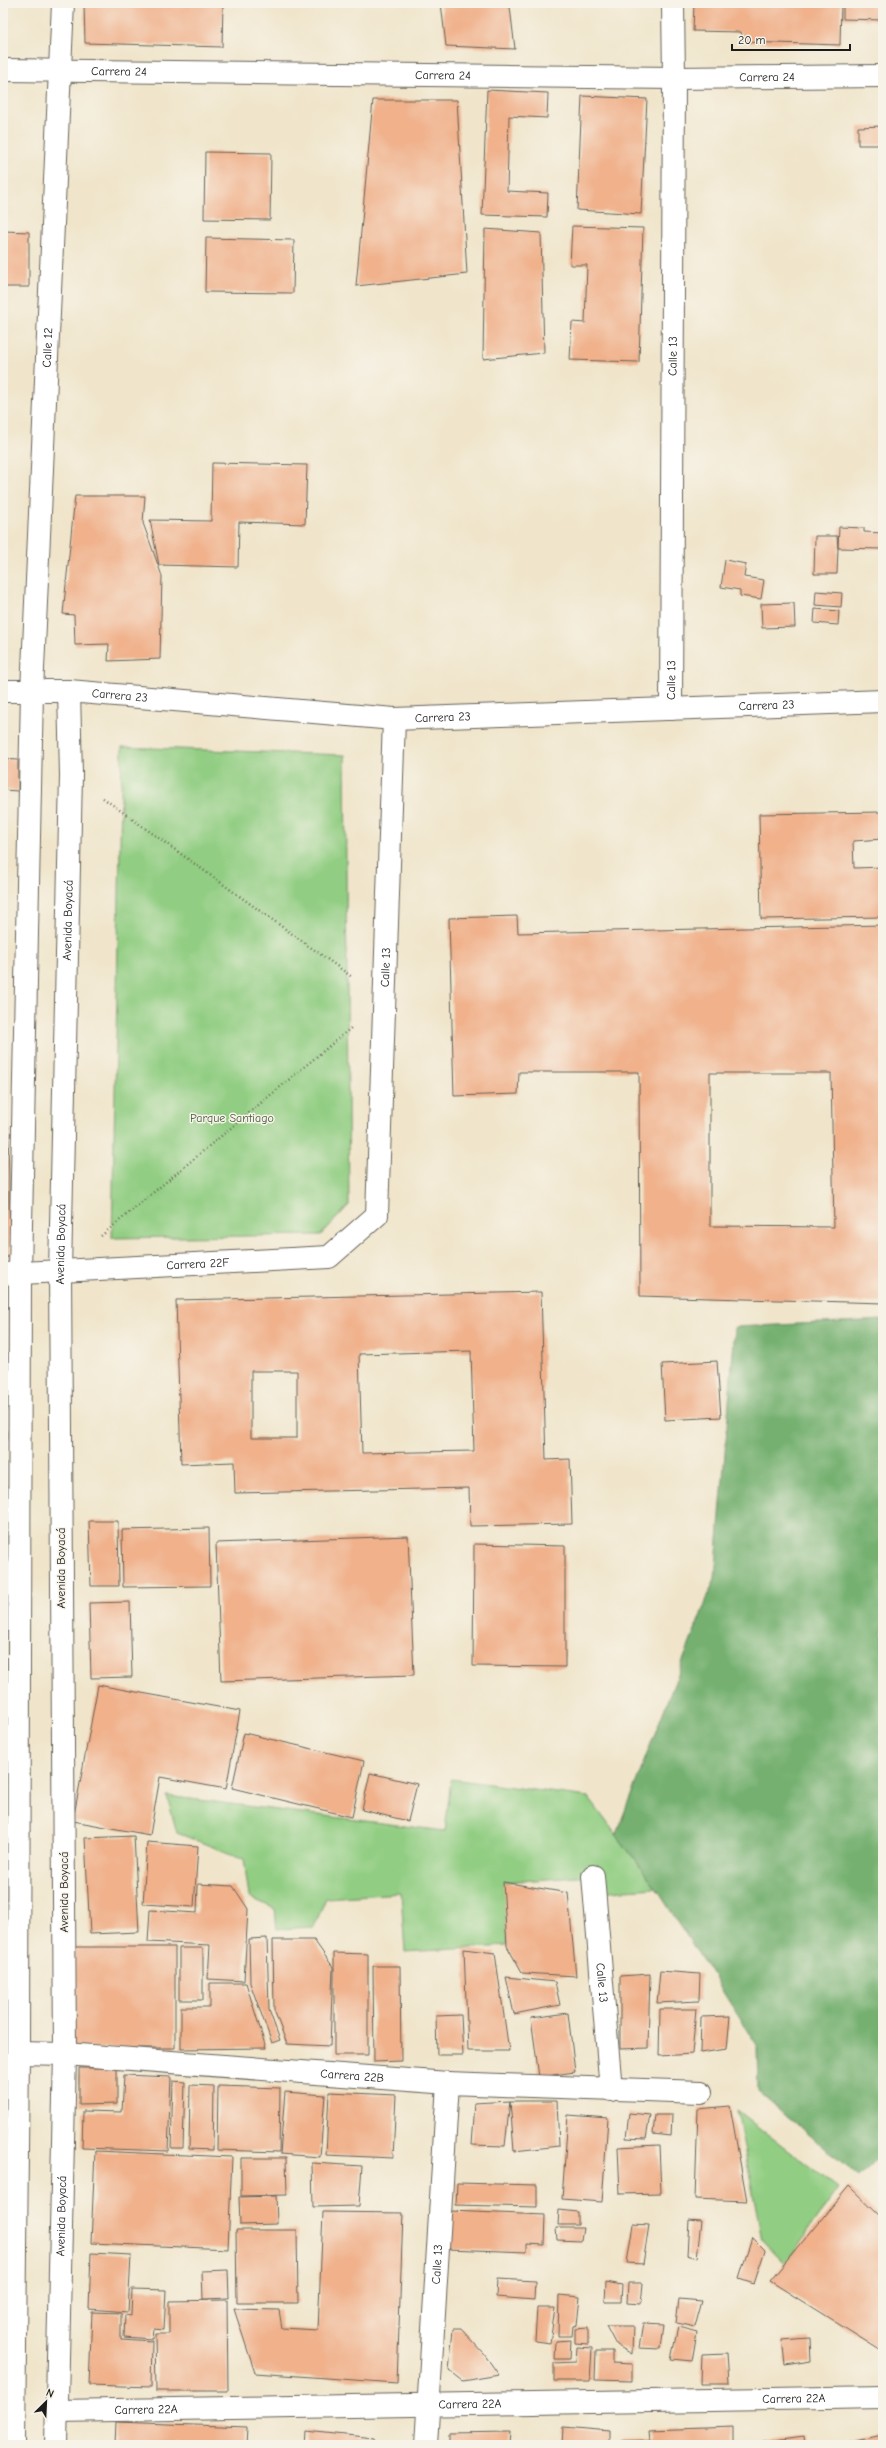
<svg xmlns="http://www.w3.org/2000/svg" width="886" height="2448" viewBox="0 0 886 2448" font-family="'Comic Neue',sans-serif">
<rect width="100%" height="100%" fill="#f7f3e8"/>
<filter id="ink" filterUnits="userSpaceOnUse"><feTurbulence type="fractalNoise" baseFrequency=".025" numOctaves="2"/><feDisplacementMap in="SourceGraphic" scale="8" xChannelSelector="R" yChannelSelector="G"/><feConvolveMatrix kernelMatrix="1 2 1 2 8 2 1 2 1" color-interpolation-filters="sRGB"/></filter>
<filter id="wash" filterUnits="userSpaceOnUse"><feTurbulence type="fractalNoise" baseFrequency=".012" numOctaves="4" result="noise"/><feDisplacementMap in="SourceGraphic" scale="16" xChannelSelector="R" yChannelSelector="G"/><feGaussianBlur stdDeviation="0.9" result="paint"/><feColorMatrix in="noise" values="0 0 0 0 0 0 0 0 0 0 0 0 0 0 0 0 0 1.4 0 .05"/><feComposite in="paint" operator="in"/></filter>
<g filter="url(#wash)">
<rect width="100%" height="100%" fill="#f0e5cb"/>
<!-- green -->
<path fill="#91cd82" stroke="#56744f" d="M122,747L345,755L349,1205L321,1235L112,1238Z
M451,1779L588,1797L656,1888L594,1892L593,1876L504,1882L507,1946L405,1952L401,1893L326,1898L314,1927L277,1929L275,1909L249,1897L244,1859L177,1833L167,1796L445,1831Z
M737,2111L838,2188L785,2264L762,2240Z"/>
<!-- forest -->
<path fill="#74b070" stroke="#486646" d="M883,1320V2153L859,2177L758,2091L757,2045L656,1888L616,1834L715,1578L735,1327Z"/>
<g id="blocks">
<!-- building -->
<path fill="#f0b18b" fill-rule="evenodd" d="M84,3H223L222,47L85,43Z
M441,3H481L510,7L515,49L446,46Z
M694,3H841L840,45L743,42L741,32L693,31Z
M843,3H883V20L843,19Z
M487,90L548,93L547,118L509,116L507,191L548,193L547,217L482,215Z
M582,96L647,99L641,214L577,210Z
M373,100H457L467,274L356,286Z
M883,126V145H858V127Z
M205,152L271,153L270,220L204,219Z
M572,226L643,228L639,362L570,360L572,322L585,323L587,265H570Z
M485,229L541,233L544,353L483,359Z
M3,231L29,232V287H3Z
M206,238L294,240L293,293L205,292Z
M212,463L307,465L305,524L239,522L238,567L159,565L150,520L211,521Z
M75,496H145L143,523L162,576L160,659L108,661L109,644L75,645L74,615L63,614Z
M839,527L864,528V532L883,533L882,549L838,548L837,574H814L815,536H837L838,548Z
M725,560L746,564L744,577L764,580L761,599L740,596V590L721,587Z
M816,591L842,593L841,607L815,605Z
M794,603L795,627L762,628L761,604Z
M815,609L839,611L838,625L814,623Z
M3,759L18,760V791L3,790Z
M883,812V839L853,841L854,868L883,867V917L761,919L759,814Z
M517,916L518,933L883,925V1303L640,1296L639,1072H519L518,1094L454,1096L449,918ZM710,1073H831L834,1227L710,1226Z
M3,1126H8L10,1257H3Z
M541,1292L546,1460L570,1459L572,1524L470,1526L469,1488L235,1493L234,1462L181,1464L176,1300ZM471,1351L474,1451L362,1453L359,1354ZM251,1371H297V1438H251Z
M717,1361L721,1417L665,1420L662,1364Z
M89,1521H118L119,1586H91Z
M209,1528L210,1586L123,1587L122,1530Z
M408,1536L414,1675L221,1681L216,1543Z
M474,1544L565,1546V1667L473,1666Z
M130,1602L132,1677L91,1678L89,1603Z
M98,1685L240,1711L226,1789L160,1777L150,1835L73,1821Z
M244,1733L364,1761L352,1817L232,1788Z
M370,1773L417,1784L408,1821L362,1810Z
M134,1836L139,1932L90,1934L85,1838Z
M147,1842L198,1846L194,1907L143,1904Z
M503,1882L568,1893L576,1976L522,1973L507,1946Z
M198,1884L233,1886L248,1909L244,1981L208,1979L210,1945L148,1942L150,1910L197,1913Z
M267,1938L269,2010L280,2040L272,2043L250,1983L249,1939Z
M273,1940H314L333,1967L330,2046L287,2044L274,2010Z
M73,1947H175V2048H73Z
M179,1948H203V2000H179Z
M464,1949L495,1953L509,2051H468Z
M334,1953L368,1954V2055H334Z
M373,1966H400L401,2061L374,2062Z
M660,1971L700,1974L699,2001L657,2003Z
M650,1974L648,2048L620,2049V1976Z
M506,1977L555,1982L560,2005L514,2014Z
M210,1983H246L266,2048L181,2049V2007H210Z
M660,2009H696L692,2054L659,2056Z
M568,2013L575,2072L539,2077L531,2018Z
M461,2015L463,2055H437L436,2016Z
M730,2016L727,2049L700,2053L701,2017Z
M79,2068H117V2104L79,2105Z
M124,2075L171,2077L168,2151L82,2148L83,2111L122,2112Z
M173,2081L185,2082L183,2148H171Z
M190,2085L214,2086L213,2150L189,2149Z
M218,2086L280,2088L279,2152L217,2150Z
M285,2092L325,2095L320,2157L280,2154Z
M329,2092L396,2095L393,2158L326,2155Z
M510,2101L505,2146L471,2145L474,2103Z
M510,2101H557L559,2146L514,2151Z
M730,2106L747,2201L695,2199L698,2109Z
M629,2113L650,2115L646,2139L626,2138Z
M568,2115L608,2118L602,2202L562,2199Z
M655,2115H672L671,2136L653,2134Z
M659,2145L661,2193L620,2194L618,2147Z
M95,2151L232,2157L228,2249L91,2243Z
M241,2158H286L287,2195L241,2196Z
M312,2163L362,2166L359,2206L313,2207Z
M457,2183L537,2185V2207L456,2205Z
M849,2186L883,2219V2352L770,2281Z
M276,2196L277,2224L240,2225L239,2197Z
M559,2210L578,2212V2225H558Z
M450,2211L545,2215L544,2245L527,2244V2252L448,2249Z
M323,2212L403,2213L397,2383L255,2373L234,2309L279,2310L282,2328L318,2330Z
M689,2220L701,2221L697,2258L687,2255Z
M633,2224L649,2225L643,2264L627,2263Z
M556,2228H583L581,2241L557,2240Z
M236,2230H297L298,2303H237Z
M752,2237L765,2250L754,2284L739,2279Z
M91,2253L131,2255L128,2312L89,2309Z
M228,2270L229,2298L203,2299L202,2271Z
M497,2279L535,2281L534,2300L496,2297Z
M606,2282L622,2285L621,2302H605Z
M628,2283H643L641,2304L627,2303Z
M132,2289L166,2290L164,2330L153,2329L152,2339L124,2337L125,2315L131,2316Z
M559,2295L580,2297L577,2325L573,2326L572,2336H558Z
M679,2299L702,2301L695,2327L676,2323Z
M227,2300L228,2391H156L155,2334H169V2301Z
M537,2308H555L550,2343L535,2341Z
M92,2312L121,2313V2339L152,2341L151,2387L89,2385Z
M643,2323L664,2324L661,2349L639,2348Z
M606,2326H633L632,2354L616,2345Z
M678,2327L697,2332L692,2361L671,2359Z
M588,2328V2344L575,2343V2329Z
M453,2329H461L484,2354L499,2375L463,2381L449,2370Z
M810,2338L811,2361L785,2365L782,2340Z
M571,2340L570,2359H555L556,2341Z
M577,2347L592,2348L590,2381H554V2363L576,2362Z
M596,2351H612V2363L632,2364V2381L595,2380Z
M727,2353L729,2384H701L702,2354Z
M116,2422L247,2427L246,2445H115Z
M563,2427L609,2431V2445H562Z
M733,2427V2445H621V2441L650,2440L649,2430Z
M306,2431L375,2438L377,2445H305Z
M510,2432L509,2445H449V2433Z
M882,2434L883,2445H837V2444Z
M804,2436L805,2445H744V2444Z"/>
</g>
</g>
<g filter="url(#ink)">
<use href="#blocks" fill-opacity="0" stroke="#666259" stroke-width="1"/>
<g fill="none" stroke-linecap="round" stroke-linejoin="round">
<defs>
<g id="street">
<path d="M673,3L674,78"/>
<path d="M60,69L63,3"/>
<path id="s1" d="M3,1274L329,1257L377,1215L394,719"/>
<path id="s2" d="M593,1876L611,2090"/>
<path id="s3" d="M18,2053L65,2054L448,2083L701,2092"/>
<path id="s4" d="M57,2411L883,2397"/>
<path id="s5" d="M426,2445L448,2083"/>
</g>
<g id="secondary">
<path id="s6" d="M3,70L674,78L883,76"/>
<path id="s7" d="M3,691H69L394,719L883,701"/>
<path id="s8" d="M671,709L674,78"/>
<path id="s9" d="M14,2445L18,2053L20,1273L32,691L60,69"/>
<path id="s10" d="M56,2445L65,2054L60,1271L71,775L69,691"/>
</g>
</defs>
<!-- street casing -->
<use href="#street" stroke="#666259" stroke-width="24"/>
<!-- secondary casing -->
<use href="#secondary" stroke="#666259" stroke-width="24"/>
<!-- path -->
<path stroke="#666259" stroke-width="2.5" stroke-dasharray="1 3" stroke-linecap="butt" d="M103,798L352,977
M101,1236L351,1028"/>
<!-- street -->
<use href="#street" stroke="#fff" stroke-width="22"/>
<!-- secondary -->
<use href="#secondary" stroke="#fff" stroke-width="22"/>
</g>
</g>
<g text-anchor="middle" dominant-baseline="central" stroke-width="3" stroke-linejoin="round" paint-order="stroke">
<!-- street labels -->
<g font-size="12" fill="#1c1c1c" stroke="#f7f3e8">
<text stroke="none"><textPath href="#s6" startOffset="116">Carrera 24</textPath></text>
<text stroke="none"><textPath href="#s6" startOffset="440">Carrera 24</textPath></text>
<text stroke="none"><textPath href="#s6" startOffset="764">Carrera 24</textPath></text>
<text stroke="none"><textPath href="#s9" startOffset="2098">Calle 12</textPath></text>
<text stroke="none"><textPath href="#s8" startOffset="353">Calle 13</textPath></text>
<text stroke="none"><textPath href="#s8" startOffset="29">Calle 13</textPath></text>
<text stroke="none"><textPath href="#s7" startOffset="117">Carrera 23</textPath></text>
<text stroke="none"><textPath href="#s7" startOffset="765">Carrera 23</textPath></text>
<text stroke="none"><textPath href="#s7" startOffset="441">Carrera 23</textPath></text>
<text stroke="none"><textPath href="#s10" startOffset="1525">Avenida Boyacá</textPath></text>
<text stroke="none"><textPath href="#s1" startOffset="638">Calle 13</textPath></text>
<text stroke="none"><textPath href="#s10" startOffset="1201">Avenida Boyacá</textPath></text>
<text stroke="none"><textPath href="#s1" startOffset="195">Carrera 22F</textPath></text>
<text transform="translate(61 1568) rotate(-90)">Avenida Boyacá</text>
<text transform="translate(64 1892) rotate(-90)">Avenida Boyacá</text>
<text stroke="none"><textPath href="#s2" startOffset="107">Calle 13</textPath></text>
<text stroke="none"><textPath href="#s3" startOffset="335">Carrera 22B</textPath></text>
<text stroke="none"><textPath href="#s10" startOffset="229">Avenida Boyacá</textPath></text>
<text stroke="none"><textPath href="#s5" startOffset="181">Calle 13</textPath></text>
<text stroke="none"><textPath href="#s4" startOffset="737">Carrera 22A</textPath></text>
<text stroke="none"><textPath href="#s4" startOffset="413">Carrera 22A</textPath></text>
<text stroke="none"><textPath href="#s4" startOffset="89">Carrera 22A</textPath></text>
</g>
<!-- park labels -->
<g font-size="12" fill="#455a40" stroke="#f7f3e8">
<text x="232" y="1118">Parque Santiago</text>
</g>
</g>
<!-- margin -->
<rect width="886" height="2448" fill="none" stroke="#f7f3e8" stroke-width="16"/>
<!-- north arrow -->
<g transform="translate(46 2402) rotate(24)" stroke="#f7f3e8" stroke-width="3" paint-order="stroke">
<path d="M0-3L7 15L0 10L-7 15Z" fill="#1c1c1c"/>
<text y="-6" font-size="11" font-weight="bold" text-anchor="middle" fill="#1c1c1c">N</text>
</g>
<!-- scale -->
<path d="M732 44v6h118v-6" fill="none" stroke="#1c1c1c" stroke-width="2"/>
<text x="738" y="44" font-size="12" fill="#1c1c1c" stroke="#f7f3e8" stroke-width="3" paint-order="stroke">20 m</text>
</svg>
